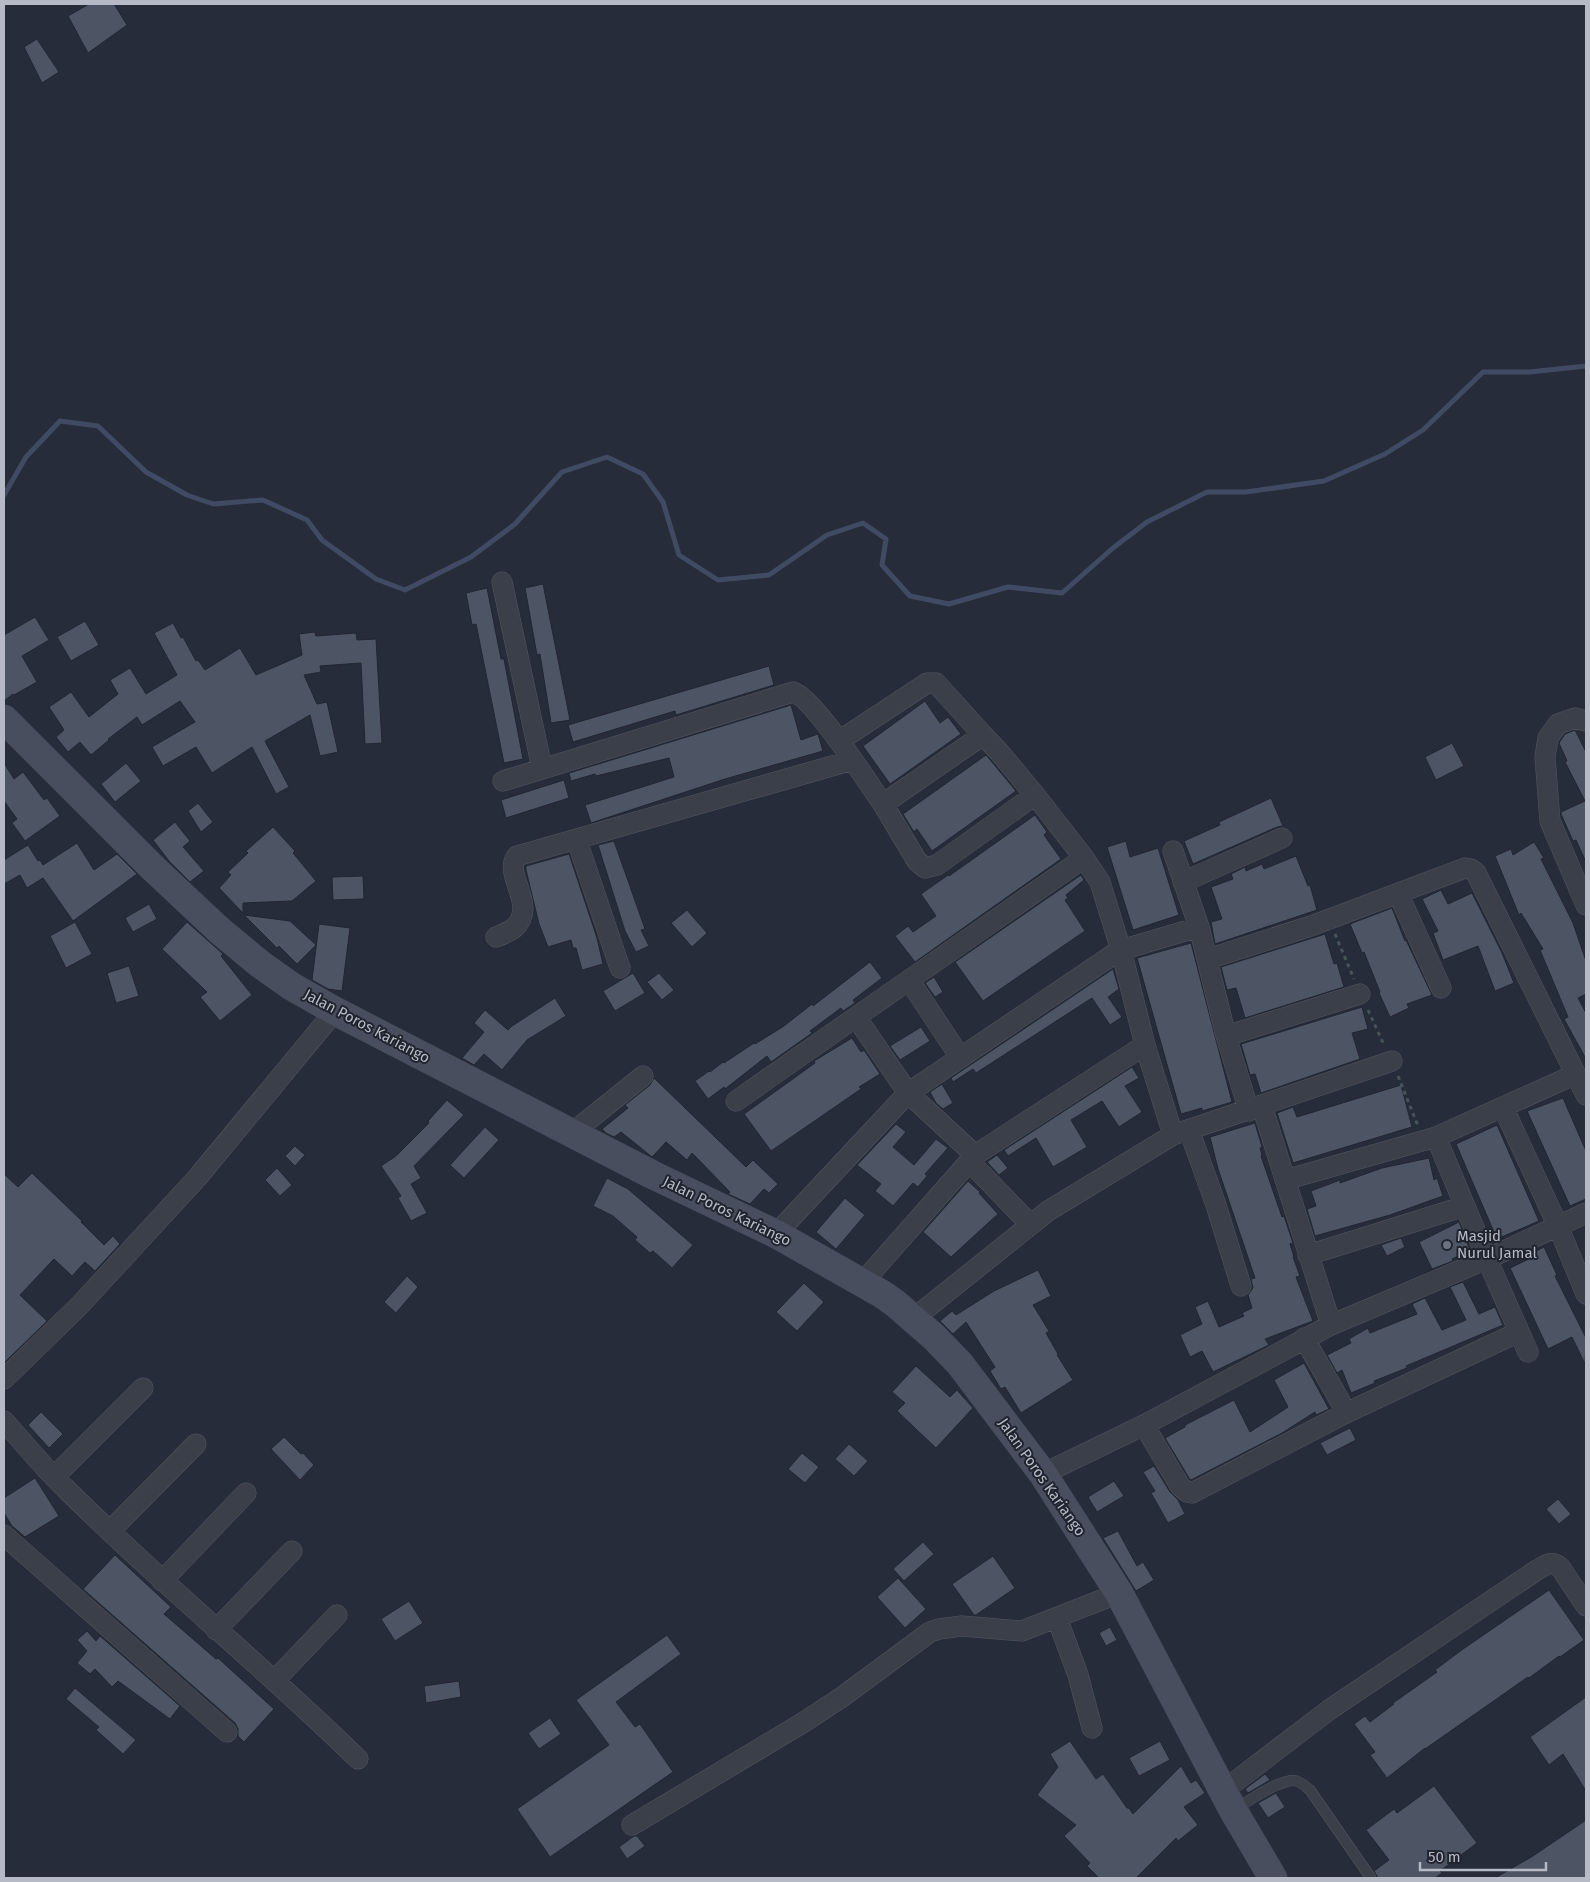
<svg xmlns="http://www.w3.org/2000/svg" width="1590" height="1882" viewBox="0 0 1590 1882" font-family="'Fira Sans',sans-serif">
<rect width="100%" height="100%" fill="#262c3a"/>
<g fill="none" stroke-linecap="round" stroke-linejoin="round">
<!-- stream -->
<path stroke="#404a63" stroke-width="5" d="M4,495L26,457L60,421L98,426L146,472L187,495L213,504L263,500L307,520L322,540L376,579L405,590L471,557L515,524L562,472L607,457L643,474L663,502L679,555L718,580L769,575L827,535L863,523L886,539L882,565L910,596L949,604L1008,587L1062,593L1113,548L1147,522L1207,492H1246L1324,481L1385,454L1423,430L1483,372H1530L1586,366"/>
</g>
<!-- building -->
<path fill="#4d5463" stroke="#212631" d="M89,4H114L127,25L88,53L68,16Z
M37,39L59,72L42,83L24,47Z
M543,584L570,720L551,723L540,654L537,655L525,588Z
M487,588L501,659H504L523,759L504,763L476,624L472,625L466,593Z
M35,617L49,640L22,656L37,682L14,695L13,694L4,701V635Z
M85,621L99,645L71,661L57,637Z
M173,623L181,638L183,637L196,661L198,660L205,670L240,648L256,675L302,655L299,634L315,632L316,636L356,633L357,640L376,639L382,743L365,744L361,663L320,666L321,672L304,675L317,704L327,702L338,752L320,756L310,715L265,741L289,787L276,794L252,747L212,773L196,747L163,766L152,747L195,722L180,701L142,725L137,717L108,739L109,740L91,755L80,742L68,752L56,737L64,730L49,707L71,692L89,717L118,694L110,680L130,668L146,694L177,675L154,633Z
M769,666L774,685L676,715L675,711L573,742L568,725Z
M925,701L940,723L948,717L961,734L890,784L863,746Z
M791,705L801,740L818,734L823,751L725,779L591,823L585,805L674,777L669,758L596,776L595,774L571,781L569,773Z
M1575,730L1586,752V862L1576,840L1573,841L1561,814V812L1585,801L1565,762L1567,761L1559,743L1565,734Z
M1452,743L1464,766L1436,780L1425,757Z
M986,755L1016,791L932,851L917,829L914,832L903,814Z
M4,763L14,779L23,772L44,800L47,798L60,816L25,841L12,823L17,819L4,801Z
M126,763L141,781L115,802L101,784Z
M564,780L569,798L506,818L501,800Z
M1271,798L1283,826L1277,827L1193,864L1184,841L1220,825L1219,822Z
M198,803L213,822L201,832L188,811Z
M1035,815L1047,832L1044,835L1061,859L915,962L895,936L908,926L913,932L936,916L921,894L948,875L949,876Z
M175,822L190,841L183,847L204,871L190,882L169,861L153,840Z
M273,827L295,851L293,853L316,881L292,901L243,903V913L219,888L231,875L228,872L248,853L246,851Z
M614,841L645,929L641,930L649,946L636,952L625,931L598,845Z
M1126,841L1130,857L1158,848L1179,915L1133,930L1107,847Z
M1534,842L1544,858L1541,859L1573,923L1586,961V994L1578,998L1586,1013V1059L1564,1019L1568,1017L1540,950L1543,949L1521,913L1519,915L1495,856L1511,849L1513,855Z
M77,843L94,870L117,854L137,874L73,921L43,878L27,888L20,875L4,884V860L28,845L38,861L40,860L43,865Z
M569,854L597,938L603,964L582,970L576,948H573L571,940L548,947L539,924L526,870V866Z
M1296,856L1308,886L1310,885L1317,910L1215,944L1211,922L1222,919L1211,887L1233,879L1231,874L1245,867L1246,871L1262,864L1264,869Z
M1081,875L1084,880L1066,895L1068,898L1065,900L1085,931L983,1001L955,962Z
M363,876L364,899L333,900L332,877Z
M1441,890L1448,904L1472,893L1502,953L1514,983L1495,991L1478,946L1443,960L1433,933L1438,931L1422,899Z
M149,904L157,919L133,932L125,918Z
M1392,908L1405,941L1406,940L1432,995L1407,1004L1409,1008L1390,1017L1379,993L1380,992L1364,952L1362,953L1350,924Z
M687,910L707,933L692,947L671,923Z
M244,915L290,921L316,945L297,964L279,946L277,948Z
M75,922L92,954L66,968L50,936Z
M187,922L223,954L221,956L252,995L220,1021L200,997L207,992L162,949Z
M319,924L350,928L342,991L328,989L312,980Z
M1325,934L1334,964L1337,963L1344,987L1245,1018L1236,988L1227,990L1221,967Z
M1191,943L1232,1102L1202,1111V1108L1181,1114L1137,958Z
M870,962L882,978L853,1000L855,1003L843,1011L841,1008L810,1031L812,1033L771,1062L767,1056L725,1089L724,1087L708,1099L695,1081L709,1071L710,1072L723,1062L724,1063L754,1043L755,1044L784,1026L812,1004L813,1006Z
M129,966L139,996L116,1003L107,973Z
M1113,969L1119,989L1108,997L1122,1017L1110,1025L1092,998L976,1073L973,1069L953,1082L951,1078Z
M633,973L645,993L615,1011L603,991Z
M659,973L674,990L662,1000L647,982Z
M934,977L943,992L935,997L925,983Z
M555,998L566,1016L527,1040L502,1070L484,1054L474,1065L462,1058L484,1032L474,1023L485,1010L508,1030L512,1026Z
M1362,1007L1368,1029L1352,1033L1360,1059L1261,1093L1255,1074L1250,1075L1241,1044Z
M921,1027L930,1041L900,1060L890,1046Z
M852,1038L861,1052L864,1050L880,1074L859,1087L861,1089L771,1151L744,1114L815,1063L814,1061Z
M1132,1067L1139,1078L1125,1086L1142,1112L1119,1127L1102,1101L1071,1120L1087,1147L1053,1167L1036,1138L1008,1156L1004,1150Z
M654,1078L746,1167L753,1160L778,1184L769,1193L764,1189L750,1204L728,1194L730,1192L692,1153L687,1160L666,1142L652,1157L621,1132L614,1137L606,1133L602,1129L628,1108L625,1105L650,1085Z
M942,1084L953,1103L943,1109L936,1103L930,1092Z
M1401,1085L1412,1127L1293,1163L1277,1113L1293,1107L1297,1117Z
M1563,1098L1586,1151V1199L1570,1206L1527,1111Z
M447,1100L464,1115L414,1166L421,1178L411,1184L427,1213L411,1221L398,1198L401,1196L381,1166L396,1156L429,1123L428,1121Z
M1255,1123L1262,1147L1260,1148L1262,1155L1261,1156L1282,1217L1284,1216L1293,1243L1290,1244L1294,1257H1293L1300,1276L1296,1277L1313,1321L1265,1339L1269,1345L1213,1372L1202,1351L1190,1357L1180,1335L1202,1324L1195,1307L1208,1301L1219,1327L1244,1316L1242,1313L1252,1308L1248,1295L1253,1288L1251,1279L1255,1278L1218,1169L1210,1137Z
M896,1124L906,1132L893,1147L914,1165L936,1139L948,1148L925,1174L927,1176L918,1187L913,1183L893,1206L875,1191L881,1184L857,1165Z
M1497,1125L1539,1221L1497,1239L1456,1144Z
M485,1127L499,1140L464,1178L450,1165Z
M295,1146L305,1155L295,1166L285,1156Z
M997,1155L1008,1168L999,1175L987,1162Z
M1429,1158L1434,1180L1437,1178L1443,1196L1390,1215L1315,1236L1307,1209L1316,1206L1311,1191L1340,1180V1183L1382,1168Z
M277,1168L292,1185L280,1196L265,1180Z
M32,1173L82,1221L81,1222L104,1245L113,1236L120,1244L95,1271L85,1262L72,1276L54,1259L20,1295L47,1321L4,1363V1174L18,1187Z
M607,1178L628,1189L693,1245L672,1268L653,1251L650,1253L635,1240L637,1237L613,1216L593,1206Z
M968,1181L980,1192L979,1193L998,1214L951,1257L923,1232Z
M845,1198L865,1215L836,1249L816,1232Z
M1459,1222L1470,1250L1452,1259L1453,1261L1432,1269L1419,1242Z
M1401,1238L1405,1247L1387,1256L1381,1245Z
M1544,1247L1557,1275L1555,1276L1586,1338L1585,1364L1572,1337L1548,1349L1510,1268L1533,1257L1532,1253Z
M1038,1270L1051,1296L1033,1305L1049,1331L1046,1333L1058,1354L1057,1355L1073,1380L1021,1413L1005,1387L1001,1389L990,1371L995,1367L966,1322L953,1334L940,1321L952,1311L956,1315L994,1291Z
M407,1276L418,1287L396,1313L384,1302Z
M1463,1282L1479,1314L1495,1307L1503,1325L1406,1366L1407,1368L1374,1381L1375,1383L1351,1393L1342,1370L1337,1373L1327,1355L1351,1343L1349,1339L1368,1328L1370,1333L1417,1314L1412,1304L1425,1298L1442,1330L1466,1320L1450,1287Z
M804,1283L824,1302L797,1331L776,1312Z
M1304,1363L1329,1409L1316,1415L1315,1412L1282,1433L1191,1480L1189,1478L1165,1438L1185,1427V1425L1234,1400L1250,1432L1288,1407L1274,1380Z
M916,1366L950,1397L957,1390L973,1408L936,1448L897,1411L905,1403L892,1392Z
M41,1412L63,1434L49,1448L28,1425Z
M1350,1428L1356,1440L1327,1455L1320,1443Z
M284,1437L301,1454L303,1453L314,1465L300,1480L271,1449Z
M849,1444L868,1461L854,1476L835,1459Z
M802,1453L819,1467L805,1483L788,1469Z
M1154,1466L1170,1492L1178,1500L1185,1514L1168,1523L1151,1493L1155,1491L1143,1472Z
M35,1478L59,1516L25,1537L12,1526L4,1513V1498Z
M1114,1481L1124,1496L1097,1512L1088,1497Z
M1558,1499L1571,1514L1559,1524L1546,1509Z
M1118,1531L1137,1566L1143,1562L1154,1580L1136,1591L1103,1538Z
M923,1542L934,1554L904,1581L893,1569Z
M115,1555L171,1607L164,1614L216,1659L218,1658L274,1709L244,1742L238,1736V1729L235,1723L83,1589Z
M993,1556L1015,1588L976,1615H974L952,1584Z
M898,1578L926,1609L905,1628L877,1597Z
M1549,1590L1584,1640L1560,1657L1559,1656L1529,1678L1528,1677L1425,1749V1748L1387,1778L1370,1755L1375,1752L1354,1724L1365,1716L1370,1722L1394,1704L1393,1703L1437,1672L1435,1670L1463,1649Z
M409,1601L423,1623L395,1641L381,1619Z
M1110,1627L1117,1640L1106,1646L1099,1633Z
M87,1631L96,1641L100,1636L180,1706L170,1719L118,1681L112,1687L95,1669L90,1674L77,1663L87,1651L77,1640Z
M667,1635L681,1654L616,1702L635,1727L640,1724L673,1772L550,1857L517,1809L609,1745L576,1700Z
M459,1681L461,1697L426,1703L424,1686Z
M75,1688L136,1740L123,1754L96,1730L99,1727L66,1699Z
M1586,1697V1791L1563,1754L1549,1765L1530,1737Z
M550,1718L561,1734L539,1749L528,1733Z
M1070,1741L1096,1779L1103,1774L1127,1808H1129L1133,1814L1181,1766L1191,1783L1196,1780L1205,1793L1184,1807L1198,1825L1178,1841L1176,1838L1136,1878H1099L1087,1866L1090,1863L1064,1836L1076,1825L1037,1795L1058,1767L1050,1754Z
M1160,1741L1170,1760L1139,1776L1129,1758Z
M1265,1774L1270,1780L1248,1793L1245,1789Z
M1434,1786L1477,1843L1440,1871L1442,1873L1435,1878H1378L1374,1871L1389,1860L1366,1830L1394,1809L1397,1813Z
M1276,1793L1285,1807L1268,1818L1258,1803Z
M1586,1820V1878H1495L1533,1856Z
M634,1836H637L645,1846L627,1859L619,1847Z"/>
<g fill="none" stroke-linecap="round" stroke-linejoin="round">
<defs>
<path id="service" d="M1234,1810C1247,1802 1282,1777 1297,1781C1302,1783 1306,1787 1310,1790L1371,1878"/>
<path id="minor" d="M502,582L542,768
M1586,721L1575,718L1558,724L1548,738L1545,757L1550,821L1586,905
M839,741L927,683H936L983,735
M503,781L793,692C813,697 868,783 883,804
M1035,795L937,865L925,868L917,861L883,804L983,735L1000,753L1035,795L1084,858L1100,882L1121,950L1145,1045L1173,1135L1392,1061
M577,841L620,968
M1183,882L1282,838
M1398,893L1441,988
M1199,927L1226,1036L1249,1111
M496,937C501,935 509,932 514,928C539,905 502,875 517,856L853,760
M1208,959L1311,926L1465,868L1471,869L1476,873L1586,1095
M909,980L856,1017L908,1093L975,1155L1145,1045
M1226,1036L1360,994
M960,1057L909,980L1084,858
M736,1101L856,1017
M1262,1106L1331,1325
M1503,1107L1558,1226L1586,1294
M1189,1130L1215,1202L1241,1286
M572,1133L643,1076
M1436,1137L1487,1259L1528,1352
M969,1161L1030,1224
M1285,1180L1436,1137L1576,1074
M776,1234L908,1093L1114,954L1131,947L1199,927L1173,851
M1308,1255L1465,1206
M862,1283L975,1155
M913,1319L1048,1211L1173,1135
M1304,1338L1340,1401
M4,1379L79,1306L197,1178L335,1011
M4,1421C24,1443 43,1467 65,1488C159,1582 263,1666 358,1759
M1144,1425L1180,1486L1187,1492L1192,1493L1346,1413L1519,1332
M1043,1474L1144,1425L1331,1325L1487,1259L1586,1213
M54,1477L143,1388
M110,1531L196,1444
M4,1535L227,1732
M162,1581L246,1493
M1057,1618L1078,1675L1092,1728
M216,1630L292,1551
M274,1681L337,1615
M1223,1791L1329,1710L1537,1570C1546,1565 1551,1560 1560,1567L1586,1606
M632,1825L804,1722L842,1697L930,1632L939,1629L962,1626L1022,1631L1119,1593"/>
<path id="secondary" d="M4,719L154,869L219,930L260,964L291,986L335,1011L653,1175L776,1234L882,1294L896,1304L934,1337L960,1364L1043,1474L1119,1593L1233,1810L1273,1878"/>
</defs>
<!-- service casing -->
<use href="#service" stroke="#525762" stroke-width="11"/>
<!-- minor casing -->
<use href="#minor" stroke="#525762" stroke-width="21"/>
<!-- secondary casing -->
<use href="#secondary" stroke="#434853" stroke-width="29"/>
<!-- path -->
<path stroke="#465458" stroke-width="3" stroke-dasharray="4 4" stroke-linecap="butt" d="M1335,934L1354,979
M1368,1010L1384,1045
M1398,1076L1418,1126"/>
<!-- service -->
<use href="#service" stroke="#3a3f4a" stroke-width="10"/>
<!-- minor -->
<use href="#minor" stroke="#3a3f4a" stroke-width="20"/>
<!-- secondary -->
<use href="#secondary" stroke="#484e5d" stroke-width="28"/>
</g>
<!-- markers -->
<circle fill="#6b7280" stroke="#1f242f" stroke-width="2" cx="1447" cy="1245" r="5"/>
<g text-anchor="middle" dominant-baseline="central" stroke-width="4" stroke-linejoin="round" paint-order="stroke">
<!-- street labels -->
<g font-size="15" fill="#b5bac6" stroke="#1f242f">
<text transform="translate(367 1026) rotate(28)">Jalan Poros Kariango</text>
<text transform="translate(727 1211) rotate(26)">Jalan Poros Kariango</text>
<text transform="translate(1042 1477) rotate(55)">Jalan Poros Kariango</text>
</g>
<!-- poi labels -->
<g font-size="15" fill="#b5bac6" stroke="#1f242f" text-anchor="start">
<text x="1457" y="1236">Masjid<tspan x="1457" dy="17">Nurul Jamal</tspan></text>
</g>
</g>
<!-- border -->
<rect width="1590" height="1882" fill="none" stroke="#b5bac6" stroke-width="10"/>
<!-- scale -->
<path d="M1420 1862v8h126v-8" fill="none" stroke="#b5bac6" stroke-width="2.5"/>
<text x="1428" y="1862" font-size="15" fill="#b5bac6" stroke="#1f242f" stroke-width="4" paint-order="stroke">50 m</text>
</svg>
